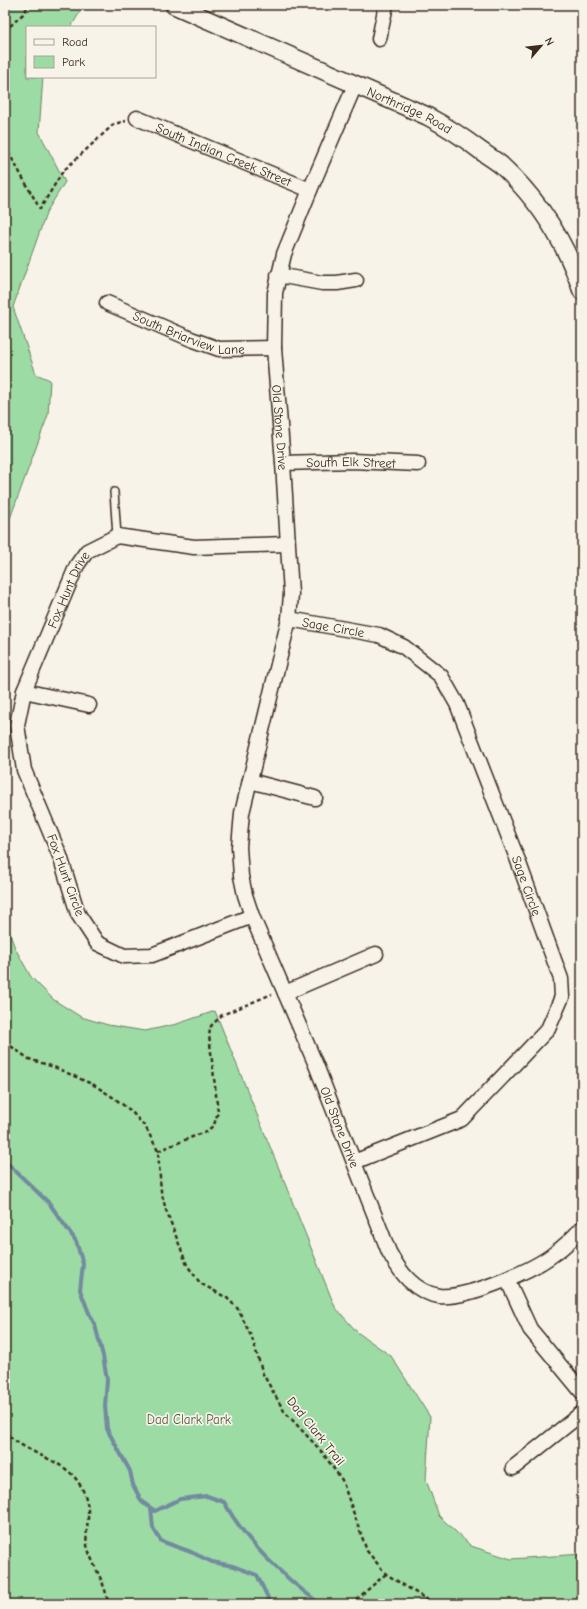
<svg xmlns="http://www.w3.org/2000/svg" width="587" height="1609" viewBox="0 0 587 1609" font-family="'Comic Neue',sans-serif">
<rect width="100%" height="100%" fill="#f7f3e8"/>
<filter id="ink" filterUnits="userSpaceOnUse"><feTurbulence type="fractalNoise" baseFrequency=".025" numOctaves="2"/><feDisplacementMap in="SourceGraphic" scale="8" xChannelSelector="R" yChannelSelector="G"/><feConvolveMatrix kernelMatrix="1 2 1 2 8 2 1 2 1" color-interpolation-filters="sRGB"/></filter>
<g filter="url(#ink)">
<!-- green -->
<path fill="#9cdba4" stroke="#6c8261" d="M5,5H84L71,27H27V77H43L39,132L65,182L47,211L13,307L36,374L50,380L48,415L5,532Z
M5,921L15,948L31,977L54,1000L81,1017L108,1025L145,1031L177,1024L215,1011L335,1307L357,1332L391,1356L430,1417L426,1480L439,1516L471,1546L511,1559L582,1554V1604H5Z"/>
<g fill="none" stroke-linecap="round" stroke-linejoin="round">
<!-- stream -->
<path stroke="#738a9f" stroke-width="4" d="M5,1161L49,1203L76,1241L83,1264L80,1290L89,1313L95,1325L103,1356L107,1380L105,1406L107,1429L130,1471L133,1485L142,1502L155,1511L180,1499L207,1496L224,1502C247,1544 282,1575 320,1604
M151,1508L153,1528L161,1541L191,1552L212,1562L233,1566L257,1575L271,1604"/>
<defs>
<path id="service" d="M114,492L117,536"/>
<g id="minor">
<path d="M379,39L386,5"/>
<path id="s1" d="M355,85L310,190L284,254L275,293L274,348L283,463L291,594L289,619L242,813L239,847L241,876L245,895L252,916L316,1065L389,1252C400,1272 414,1292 439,1296C467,1299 534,1270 555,1253C565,1246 574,1237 582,1228"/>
<path id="s2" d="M137,118L310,190"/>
<path d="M278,275L322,283H337L356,280"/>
<path id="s3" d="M107,303L191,339L219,349L274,348"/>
<path id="s4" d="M283,463L352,461L418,464"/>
<path id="s5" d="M289,619L379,635L404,647L441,676L457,704L517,858L561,979L562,997L548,1029L462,1119L354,1162"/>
<path d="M24,691L89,705"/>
<path d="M250,781L315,798"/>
<path id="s6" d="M252,916L152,955L124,956L97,943L78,914L60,856L24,770L17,725L24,691L77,565L87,551L117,536L194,547L287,544"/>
<path d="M285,993L376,954"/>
<path d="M507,1279L530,1329L582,1392"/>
<path d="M513,1468L582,1413"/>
</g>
<g id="tertiary">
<path id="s7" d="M174,5L427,116C446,126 464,138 481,151C488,156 495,160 501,165C538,199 566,243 582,291"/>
</g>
</defs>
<!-- service casing -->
<use href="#service" stroke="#3b2a1e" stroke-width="10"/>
<!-- minor casing -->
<use href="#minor" stroke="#3b2a1e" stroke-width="17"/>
<!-- tertiary casing -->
<use href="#tertiary" stroke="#3b2a1e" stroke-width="20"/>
<!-- path -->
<path stroke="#3b2a1e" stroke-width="2.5" stroke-dasharray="4 3" stroke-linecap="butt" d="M5,31L23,14L29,5
M5,146L40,209L63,171L114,124L126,121
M5,1042L29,1059L54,1067L94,1085L114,1098L131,1111L146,1128L158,1151L161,1191L166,1210L187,1265L200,1283L227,1298L238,1309L252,1338L263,1374L284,1411L322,1452L342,1480L367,1551L386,1574L434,1604
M158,1151L207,1131L214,1125L218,1112L209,1035L211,1026L222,1015L272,994
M5,1431C22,1451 47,1455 67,1470C79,1479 87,1495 88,1510C89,1523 84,1536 88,1549C94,1568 106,1584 108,1604
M351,1604L386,1574"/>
<!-- service -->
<use href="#service" stroke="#f7f3e8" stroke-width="7"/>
<!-- minor -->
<use href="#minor" stroke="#f7f3e8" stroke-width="14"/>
<!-- tertiary -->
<use href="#tertiary" stroke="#f7f3e8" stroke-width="17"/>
</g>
</g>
<g text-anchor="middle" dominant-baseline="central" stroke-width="3.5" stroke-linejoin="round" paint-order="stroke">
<!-- street labels -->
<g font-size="13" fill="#3b2a1e" stroke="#f7f3e8">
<text stroke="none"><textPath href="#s7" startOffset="258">Northridge Road</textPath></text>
<text stroke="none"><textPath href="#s2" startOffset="94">South Indian Creek Street</textPath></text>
<text stroke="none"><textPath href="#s3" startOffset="88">South Briarview Lane</textPath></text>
<text stroke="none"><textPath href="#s1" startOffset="358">Old Stone Drive</textPath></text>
<text stroke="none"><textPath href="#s4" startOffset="68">South Elk Street</textPath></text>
<text stroke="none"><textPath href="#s6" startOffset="545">Fox Hunt Drive</textPath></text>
<text stroke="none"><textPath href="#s5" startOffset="45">Sage Circle</textPath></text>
<text transform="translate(66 875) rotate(70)">Fox Hunt Circle</text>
<text stroke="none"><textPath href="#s5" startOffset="393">Sage Circle</textPath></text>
<text stroke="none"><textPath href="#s1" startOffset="1083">Old Stone Drive</textPath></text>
<text transform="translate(316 1431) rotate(51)">Dad Clark Trail</text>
</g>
<!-- park labels -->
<g font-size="13" fill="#535640" stroke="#f7f3e8">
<text x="189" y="1419">Dad Clark Park</text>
</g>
</g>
<!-- margin -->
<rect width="587" height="1609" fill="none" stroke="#f7f3e8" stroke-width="20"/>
<rect x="10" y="10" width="567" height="1589" fill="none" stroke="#3b2a1e" stroke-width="1.5" filter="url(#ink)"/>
<!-- legend -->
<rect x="26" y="26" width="130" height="52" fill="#f7f3e8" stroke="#aca397"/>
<rect x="34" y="39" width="20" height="6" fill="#f7f3e8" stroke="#aca397"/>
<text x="62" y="46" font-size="12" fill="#3b2a1e">Road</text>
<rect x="34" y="56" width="20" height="12" fill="#9cdba4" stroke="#aca397"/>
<text x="62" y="66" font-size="12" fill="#3b2a1e">Park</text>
<!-- north arrow -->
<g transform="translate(541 46) rotate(62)" stroke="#f7f3e8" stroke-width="3" paint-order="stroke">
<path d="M0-3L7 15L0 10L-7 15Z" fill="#3b2a1e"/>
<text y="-6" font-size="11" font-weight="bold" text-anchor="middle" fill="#3b2a1e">N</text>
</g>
</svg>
